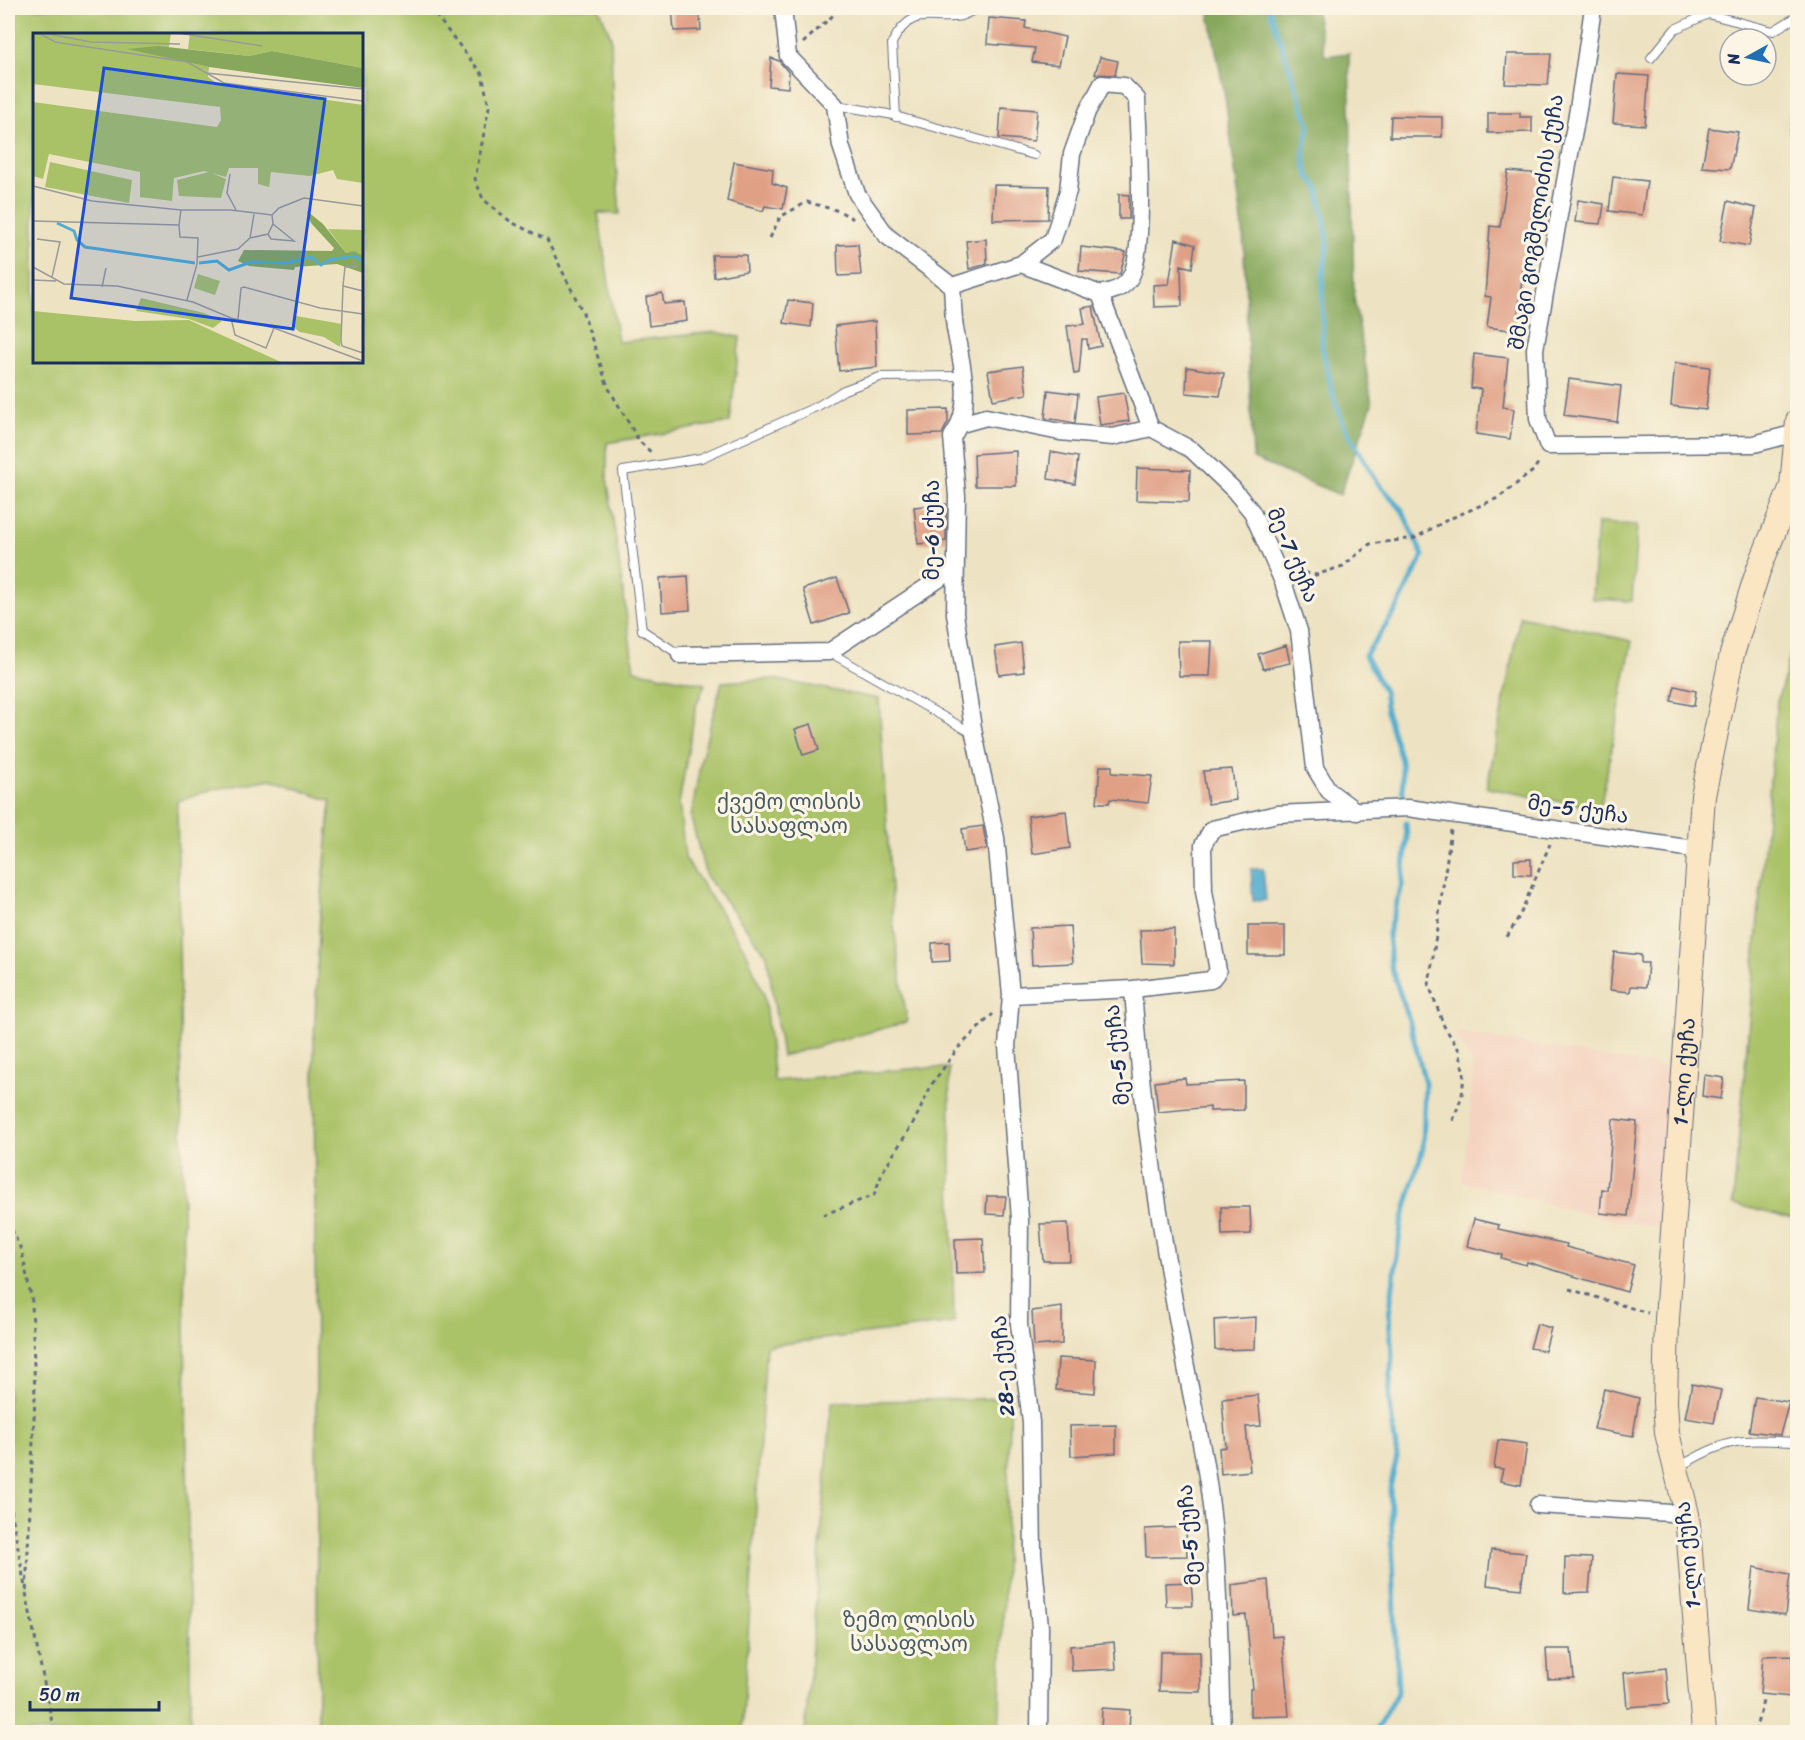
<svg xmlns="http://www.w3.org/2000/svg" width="1805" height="1740" viewBox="0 0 1805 1740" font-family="Sriracha,'Noto Sans Georgian',sans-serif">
<rect width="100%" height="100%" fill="#fcf5e5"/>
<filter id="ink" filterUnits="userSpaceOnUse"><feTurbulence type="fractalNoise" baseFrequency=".0167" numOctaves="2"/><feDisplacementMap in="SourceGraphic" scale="12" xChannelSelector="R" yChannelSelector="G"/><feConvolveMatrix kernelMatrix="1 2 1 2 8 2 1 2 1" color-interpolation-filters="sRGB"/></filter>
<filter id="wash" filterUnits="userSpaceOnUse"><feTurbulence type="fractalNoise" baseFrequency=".008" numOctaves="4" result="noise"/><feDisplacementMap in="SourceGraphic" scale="24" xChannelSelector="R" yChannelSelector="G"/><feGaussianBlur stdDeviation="1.35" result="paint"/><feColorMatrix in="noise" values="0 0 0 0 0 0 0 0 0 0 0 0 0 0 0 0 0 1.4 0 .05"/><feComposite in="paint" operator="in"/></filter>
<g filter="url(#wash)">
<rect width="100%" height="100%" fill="#ede2c1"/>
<!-- built -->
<path fill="#f4d3c0" d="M1455,1032L1676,1069L1665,1228L1611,1220L1461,1181L1470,1123L1473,1065Z"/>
<!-- green -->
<path fill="#aac267" stroke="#627862" stroke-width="1.5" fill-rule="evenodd" d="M8,8H599L611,37L613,127L620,214L598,213L618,342L715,332L740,337L730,422L607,443V476L634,670L705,684L696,706L679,803L685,858L746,951L764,995L774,1081L921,1068H949L954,1323L766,1346L742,1732H318L314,1041L320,915L331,801L271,779L211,790L177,801L191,1732H8ZM362,34V362H34V34Z
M1597,523L1637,525L1632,601L1592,599Z
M1520,616L1632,641L1600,809L1487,788Z
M1797,634L1798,1220H1797L1733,1204L1777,702Z
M773,679L879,699L893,920L907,1022L782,1056L767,955L706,876L691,818L701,759L722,682Z
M1011,1398L999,1732H805L832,1402Z"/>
<!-- forest -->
<path fill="#87a85c" stroke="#516c5d" stroke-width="1.5" d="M1208,8H1315L1325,56L1349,53L1354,298L1372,404L1340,495L1253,459L1243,229L1225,97Z"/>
<!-- water -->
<path fill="#51adcf" stroke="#366e96" stroke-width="1.5" d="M1251,869H1263L1266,900L1253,901Z"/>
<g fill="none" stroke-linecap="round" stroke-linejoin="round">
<!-- stream -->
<path stroke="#51adcf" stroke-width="5" d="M1269,8L1309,125L1304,154L1307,174L1318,187L1328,241L1323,274L1322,346L1333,395L1344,426L1378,483L1402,510L1423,556L1396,610L1365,656L1384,691L1387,714L1401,760L1403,794
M1375,1732L1398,1691L1390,1488L1397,1457L1389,1398L1392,1356L1389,1315L1401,1225L1423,1148L1425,1083L1409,1020L1391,967L1388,933L1402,885L1407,840L1406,823"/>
</g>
<g id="blocks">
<!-- building -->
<path fill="#e0a086" d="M672,8H699L701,30L674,31Z
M989,18L1026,21L1025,28L1065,37L1059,65L1032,62L1035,48L987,44Z
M1507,54H1551L1548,85L1505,84Z
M1100,57L1118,61L1115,75L1095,74Z
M771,58L779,61L789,73L788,88L769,86Z
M1617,74L1649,76L1645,125L1613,123Z
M1001,107L1037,110L1034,141L999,138Z
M1488,113H1520V117H1532V132L1488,133Z
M1391,116L1442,117V137H1390Z
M1709,128L1738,132L1730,169L1702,167Z
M734,162L773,169L772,183L787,188L783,209L765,206L763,211L727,201Z
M1508,171L1541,174L1527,254H1525L1516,331L1487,327L1491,297L1485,296L1490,226L1500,227Z
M1613,177L1647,181L1642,215L1609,211Z
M994,185L1049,186L1048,219L993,220Z
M1119,194L1129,195V219H1119Z
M1578,200L1604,204L1601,224L1575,222Z
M1728,201L1756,208L1749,246L1720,241Z
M986,239L987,264L969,269L966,241Z
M1176,239L1195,245L1192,268L1181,265L1182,306L1154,307L1153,285L1169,284Z
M858,244L861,275L838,276L837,245Z
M1081,247L1126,252L1120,274L1079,271Z
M712,255H746L747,271L714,277Z
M662,293L664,304L685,302L687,321L649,326L646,297Z
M788,300L813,303L811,327L784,323Z
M1093,306L1101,346L1088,349L1087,339H1082L1079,373L1074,374L1067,326L1085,324L1082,308Z
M875,321L877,367L839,371L835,326Z
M1474,354L1508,358L1503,407L1514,409L1510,439L1476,434L1481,389L1471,388Z
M1675,363L1710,367L1706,410L1671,406Z
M1023,366L1027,394L993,400L988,371Z
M1187,367L1224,373L1220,396L1186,393Z
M1569,379L1621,386L1617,422L1564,415Z
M1048,390L1078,394L1075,423L1045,418Z
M1124,393L1129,421L1100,425L1096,397Z
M948,409V422L942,434L908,435V410Z
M1016,451V486H975L974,454Z
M1051,452L1078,457L1075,484L1048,479Z
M1137,468L1190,470L1189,502L1136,500Z
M946,504V541L918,544L914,507Z
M688,576L690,610L662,612L660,578Z
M837,578L849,613L814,625L803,589Z
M1178,641H1212L1210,676H1179Z
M1021,643L1024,672L999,675L995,647Z
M1286,645L1290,663L1263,669L1258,654Z
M1675,686L1696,691L1694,706L1671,701Z
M811,724L819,750L803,755L795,729Z
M1100,766H1112V773L1152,776L1148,803L1110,799L1109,803H1097Z
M1232,769L1236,800L1208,804L1203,771Z
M1066,811L1070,848L1032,854L1028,816Z
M983,826L987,849L965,852L962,829Z
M1531,859V875L1514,874V860Z
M1070,926L1073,963L1032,965L1030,928Z
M1248,926H1285V955H1248Z
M1174,929V964L1142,963L1140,930Z
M949,942L950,961L932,962V943Z
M1614,952L1641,955V963H1648L1646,987L1631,986L1630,992L1610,990Z
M1704,1075L1724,1078L1721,1099L1702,1096Z
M1185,1078L1186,1084L1244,1081V1110L1210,1111V1107L1158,1112L1155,1082Z
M1613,1119L1637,1122L1628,1216L1600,1213L1602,1189L1607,1190Z
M987,1196H1006L1004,1215L986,1214Z
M1221,1207H1250L1251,1234L1222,1235Z
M1474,1219L1499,1225L1498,1229L1567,1244L1566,1247L1634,1265L1627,1292L1527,1262L1526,1265L1501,1258L1502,1255L1467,1246Z
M1068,1223L1070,1261H1043L1040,1224Z
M983,1238L985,1273L956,1274L955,1239Z
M1062,1307V1344L1034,1346L1032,1311Z
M1256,1317L1255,1349L1215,1350L1214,1320Z
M1537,1324L1551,1328L1545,1351L1530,1348Z
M1058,1358L1096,1360L1095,1393L1056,1390Z
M1692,1384L1721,1390L1714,1423L1685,1418Z
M1604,1389L1639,1398L1633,1436L1594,1429Z
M1258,1395L1261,1426L1246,1427L1250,1471L1221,1474L1219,1448L1226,1447L1222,1399Z
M1755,1397L1789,1402L1780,1435L1749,1431Z
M1116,1425V1453L1071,1456L1070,1426Z
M1498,1440L1527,1444L1521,1485L1500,1481L1503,1469L1494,1468Z
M1186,1527L1187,1556L1146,1557L1145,1529Z
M1491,1550L1526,1553L1521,1589L1487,1585Z
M1565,1557L1592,1558L1589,1592L1564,1593Z
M1754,1567L1790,1574L1785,1615L1749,1609Z
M1268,1580L1272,1637L1282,1636L1289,1716L1250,1717V1689H1253L1246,1615L1233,1616L1232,1585Z
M1191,1582L1193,1606H1166L1165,1583Z
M1114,1642L1116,1669L1072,1671L1070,1646Z
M1546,1649H1571L1574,1678L1548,1679Z
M1160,1652H1200L1201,1692L1159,1691Z
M1793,1655L1791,1697L1760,1694L1763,1656Z
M1666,1668L1669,1704L1627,1707L1624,1673Z
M1102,1708L1130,1710L1129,1732H1101Z"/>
</g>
</g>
<g filter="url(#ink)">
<use href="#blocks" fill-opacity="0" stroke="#646e81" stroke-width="1.5"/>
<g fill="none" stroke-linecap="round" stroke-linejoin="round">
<defs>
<path id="lane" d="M1651,58L1675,29L1708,14L1773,31L1798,16
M835,105L888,114L1034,155
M896,117L892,43C913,3 930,22 961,16C967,14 973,10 979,8
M1793,138L1798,112
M829,652L974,734
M680,655L642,630L623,471L701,458L818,406L844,390L880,377L964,376
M1679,1467C1727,1438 1739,1439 1794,1442L1798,1427"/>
<path id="street" d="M783,8L788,56L835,105L841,146L857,194L887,236L952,286C953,300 953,315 955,328C961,364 975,405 952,437L957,496L955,614L974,734L996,838L1011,995L1133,989
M1593,8L1578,109L1535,349L1538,419L1548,446L1754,444L1796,433
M1021,264L1053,239L1068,191L1072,154L1087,112L1102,84L1124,86L1137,99C1138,136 1146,247 1131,276C1124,289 1113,291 1100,294
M952,286L1021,264L1100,294L1151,428L1192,450L1233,489L1252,512L1283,582L1299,631L1315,768L1329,791L1357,812
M961,424L986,417L1060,432L1113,437L1151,428
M680,655L829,652L954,569
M1011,995L1007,1046L1020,1219L1019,1324L1031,1422L1033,1554L1040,1627L1039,1732
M1538,1505L1687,1514
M1222,1732C1219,1650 1220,1565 1208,1483C1201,1437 1190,1391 1182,1345C1160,1227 1141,1108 1133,989L1211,980L1218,971L1204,891L1203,845L1212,829L1277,814L1408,808L1701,850"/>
<g id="secondary">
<path id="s1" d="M1704,1732L1687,1514L1667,1433L1665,1402L1667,1319L1703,796L1732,654L1758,571L1792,486L1798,421"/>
</g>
</defs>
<!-- lane casing -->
<use href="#lane" stroke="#646e81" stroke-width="10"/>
<!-- street casing -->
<use href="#street" stroke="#646e81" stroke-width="19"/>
<!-- secondary casing -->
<use href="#secondary" stroke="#646e81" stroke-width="26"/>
<!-- path -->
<path stroke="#646e81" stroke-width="3" stroke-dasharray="4.5 4.5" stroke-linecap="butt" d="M430,8L482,74L489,107L475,179L483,199L511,222L547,240L583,313L608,387L639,441L652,453
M803,43L841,8
M770,238L780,217L807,202L839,211L854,219
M1296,571L1316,575L1343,566L1370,544L1415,538L1447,520L1498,498L1533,471L1540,460
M1451,830L1429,985L1444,1026L1459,1050L1464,1074L1462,1096L1452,1123
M1507,937L1520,915L1550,844
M823,1215L874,1195L883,1171L915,1120L932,1084L958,1048L993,1014
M8,1221L22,1252L32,1302L35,1397L26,1594
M1569,1289L1648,1313
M8,1492L25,1587
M26,1593L54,1732
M1755,1732L1763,1701"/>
<!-- lane -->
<use href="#lane" stroke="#fff" stroke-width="8"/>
<!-- street -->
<use href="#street" stroke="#fff" stroke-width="16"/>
<!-- secondary -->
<use href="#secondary" stroke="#fbe6c4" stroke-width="24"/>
</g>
</g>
<g text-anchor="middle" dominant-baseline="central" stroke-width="6" stroke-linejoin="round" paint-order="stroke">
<!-- street labels -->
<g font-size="21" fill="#1b2f5e" stroke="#fcf5e5">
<text transform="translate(1536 222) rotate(-81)">შმაგი გოგშელიძის ქუჩა</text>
<text transform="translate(932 530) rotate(-90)">მე-6 ქუჩა</text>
<text transform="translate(1293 555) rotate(67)">მე-7 ქუჩა</text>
<text transform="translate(1578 809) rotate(8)">მე-5 ქუჩა</text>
<text transform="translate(1117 1055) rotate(-96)">მე-5 ქუჩა</text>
<text stroke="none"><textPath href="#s1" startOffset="664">1-ლი ქუჩა</textPath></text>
<text transform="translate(1003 1366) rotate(-95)">28-ე ქუჩა</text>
<text transform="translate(1189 1535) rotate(-95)">მე-5 ქუჩა</text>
<text transform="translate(1688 1555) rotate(-96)">1-ლი ქუჩა</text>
</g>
<!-- park labels -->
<g font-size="21" fill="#465b61" stroke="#fcf5e5">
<text x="789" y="802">ქვემო ლისის<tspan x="789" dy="24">სასაფლაო</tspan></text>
<text x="909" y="1620">ზემო ლისის<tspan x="909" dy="24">სასაფლაო</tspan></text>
</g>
</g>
<!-- overview -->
<g transform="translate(33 33)">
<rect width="330" height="330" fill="#ede2c1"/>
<path d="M0,0H138L136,14L97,16L176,34L175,44L186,52L330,72V150L304,146L300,137L277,143L238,139L236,154L225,151V135H196L193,144L171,138L141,145L139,168L107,164V139L16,121L10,146L0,143V69L184,94L188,87L187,74L0,51ZM157,0H330V35L239,18L216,23L155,16ZM17,129L99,147L96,170L12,154ZM176,139L193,146L188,165L146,163L144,147ZM295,196L330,197V223L313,220ZM165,241L187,248L182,262L161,255ZM108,265L171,280L189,288L180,295L156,286L103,278ZM0,278L102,288L156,287L250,330H0ZM263,283L309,291L307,314L291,304L267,299L260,294Z" fill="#aac267"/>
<path d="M125,13L216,23L239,18L330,35V55L176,34L94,16ZM274,178L290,191L313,220L321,218L330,223V240L304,231L262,234L261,237L216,233L205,228L211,217L299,218L301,215L278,190Z" fill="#87a85c"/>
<path fill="none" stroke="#51adcf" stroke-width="3" d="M24,190L41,198L44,207L52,214L162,230M166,230L184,228L196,237L218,229L253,230L278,224L288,232L296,227L321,223L330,228"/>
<path fill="none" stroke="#999a99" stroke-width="1.5" d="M6,0L22,9L154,29L191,50L330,68M11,0L58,9L147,11M145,0L229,13M173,40L330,56M197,141L194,160L203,177M0,153L59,168L148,177M0,188L146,192L147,204L165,205L164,231L154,267M146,192L148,177H197L239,182L246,175L271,165L330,173M235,201L238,206L261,208L240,191M217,205L221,181M4,206L27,209L19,244M165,224L205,216L217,205L235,201L240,191L239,182M0,234L31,251L84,253L160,269L198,285L241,295L330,328M0,247L23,248M310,253L312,234L324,233L319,227M69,254L73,235M330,258L310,253L308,308L309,313L330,320M198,285L202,302L233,315L241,295M205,286L208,255L211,254L287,275L330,281"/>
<path fill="#1d4ed8" fill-opacity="0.15" stroke="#1d4ed8" stroke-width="3" d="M71,35L292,66L260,296L38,265Z"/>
<rect width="330" height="330" fill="none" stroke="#1b2f5e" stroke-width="3"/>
</g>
<!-- margin -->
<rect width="1805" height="1740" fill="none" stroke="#fcf5e5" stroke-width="30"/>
<!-- north arrow -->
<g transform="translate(1748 57) rotate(262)"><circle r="28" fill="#fcf5e5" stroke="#a2a6af" stroke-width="1.5"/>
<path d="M0-4.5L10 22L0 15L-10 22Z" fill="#1f6fb2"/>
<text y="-9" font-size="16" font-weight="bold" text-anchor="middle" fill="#1b2f5e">N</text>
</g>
<!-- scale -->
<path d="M30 1701v9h129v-9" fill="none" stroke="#1b2f5e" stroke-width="3"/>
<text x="39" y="1701" font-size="18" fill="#1b2f5e" stroke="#fcf5e5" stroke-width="4.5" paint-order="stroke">50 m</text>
</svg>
